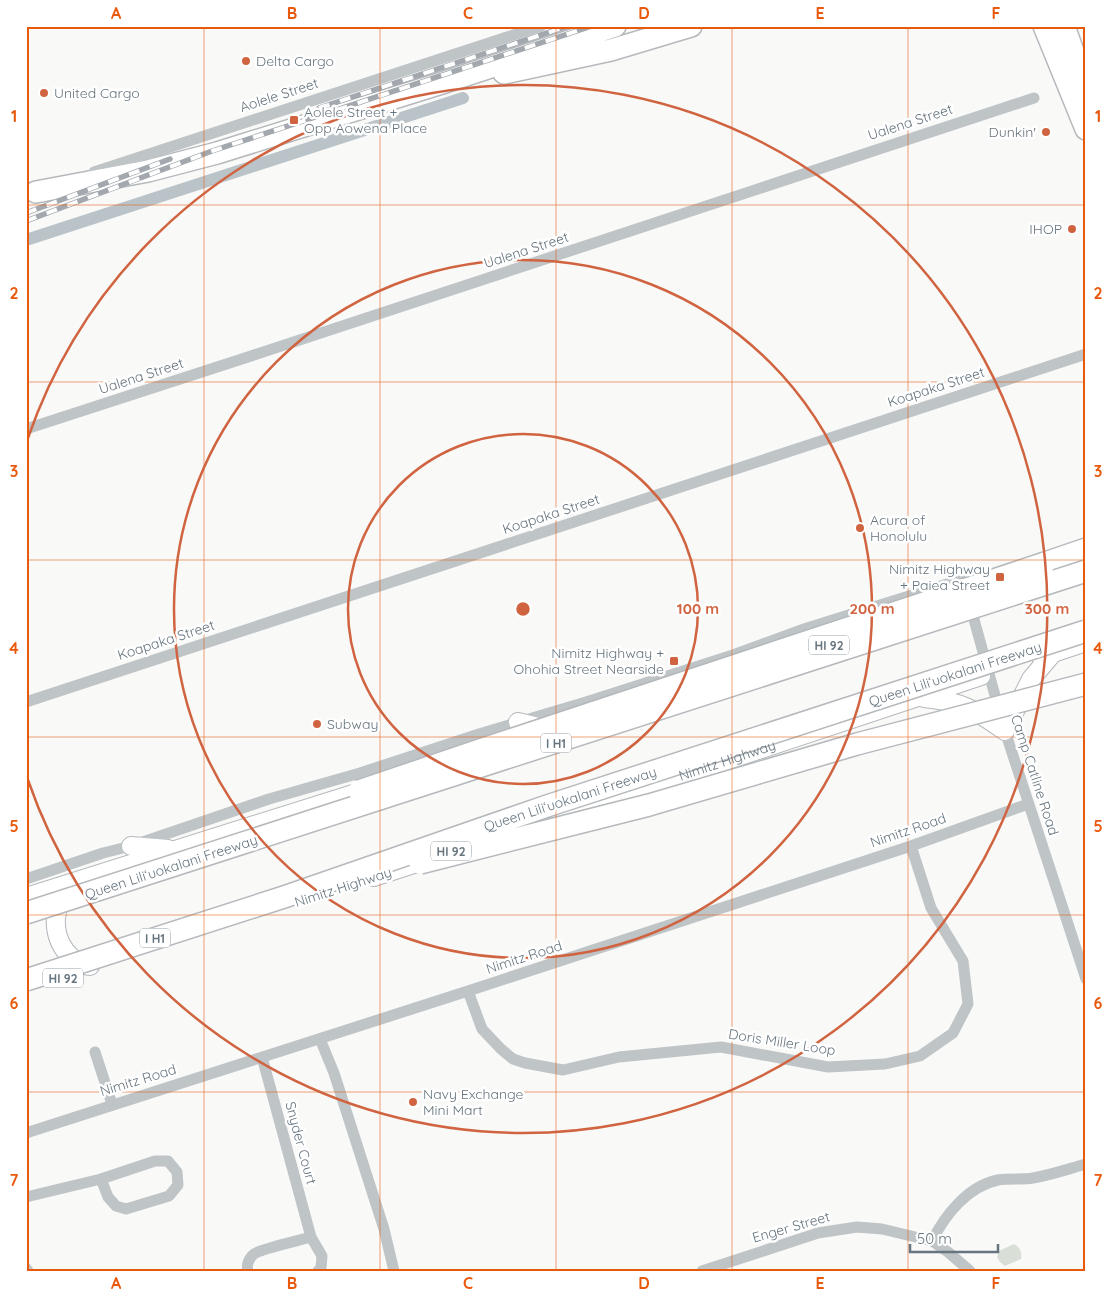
<svg xmlns="http://www.w3.org/2000/svg" width="1112" height="1297" viewBox="0 0 1112 1297" font-family="Quicksand,sans-serif">
<rect width="100%" height="100%" fill="#f9f9f8"/>
<!-- green -->
<path fill="#d9ded7" d="M1014,1244C1020,1248 1022,1251 1021,1259L1005,1266L1000,1262L997,1257L999,1251Z"/>
<g fill="none" stroke-linecap="round" stroke-linejoin="round">
<!-- canal -->
<path stroke="#bac4c8" stroke-width="12" d="M26,240L463,98"/>
<defs>
<g id="primary">
<path d="M1041,657L1086,642"/>
<path d="M924,698C964,702 973,709 1005,731L1031,679L1053,653"/>
<path d="M518,722L546,729"/>
<path id="s1" d="M523,828L981,676"/>
<path d="M131,846L168,849"/>
<path d="M374,877L432,858"/>
<path d="M67,894C49,913 54,942 72,958C77,962 83,966 90,966"/>
<path d="M26,897L372,788"/>
</g>
<path id="highway" d="M1044,26L1086,129
M1064,26L1086,88
M504,73L611,50L691,26
M36,192L148,171L217,153L442,83L615,26
M1045,563L1086,549"/>
</defs>
<!-- primary casing -->
<use href="#primary" stroke="#b3b8bb" stroke-width="20"/>
<!-- highway casing -->
<use href="#highway" stroke="#b5b9bc" stroke-width="24"/>
<!-- street -->
<path stroke="#bfc4c7" stroke-width="11" d="M94,172L541,26
M26,429L248,357L1034,98
M970,605L999,710
M26,702L1086,354
M1003,725L1086,979
M26,879L103,853L131,846L269,799L360,773L479,734L586,702L733,655L804,629L982,573
M468,991L482,1029L501,1049L513,1059L525,1063L563,1070L619,1057L721,1047L828,1067L885,1064L920,1056L953,1033L968,1004L963,961L931,908L911,846
M320,1039L334,1073L384,1229L394,1271
M95,1052L112,1104
M262,1057L311,1237L322,1256L321,1268L318,1271
M26,1133L468,991L911,846L1028,804
M26,1197L101,1179L155,1161H168L177,1172L178,1185L169,1196L126,1209L116,1206L108,1197L101,1179
M932,1241C945,1215 968,1186 998,1180C1010,1178 1022,1180 1033,1178C1051,1175 1068,1169 1086,1164
M26,1268L28,1271
M248,1271C246,1265 249,1258 254,1254C260,1249 301,1240 311,1237
M702,1271L818,1233L857,1227L882,1229L932,1241L948,1252L970,1271"/>
<!-- primary -->
<use href="#primary" stroke="#fff" stroke-width="18"/>
<!-- highway -->
<use href="#highway" stroke="#fff" stroke-width="21"/>
<defs>
<path id="rail" d="M319,108L568,26
M26,213L170,159
M26,221L212,151L592,26"/>
</defs>
<!-- rail casing -->
<use href="#rail" stroke="#a2a8ad" stroke-width="5.5"/>
<!-- rail -->
<use href="#rail" stroke="#fff" stroke-width="4" stroke-dasharray="11" stroke-linecap="butt"/>
<defs>
<path id="highway-bridge" d="M359,791L474,752L1045,563
M420,863L649,805L857,744L1086,684
M26,913L1086,571
M26,980L284,897L547,806L1086,631"/>
</defs>
<!-- highway-bridge casing -->
<use href="#highway-bridge" stroke="#b5b9bc" stroke-width="24" stroke-linecap="butt"/>
<!-- highway-bridge -->
<use href="#highway-bridge" stroke="#fff" stroke-width="21"/>
</g>
<!-- grid -->
<path fill="none" stroke="#e8590c" stroke-width="1" stroke-opacity="0.55" d="M204,26V1271M380,26V1271M556,26V1271M732,26V1271M908,26V1271M26,205H1086M26,382H1086M26,560H1086M26,737H1086M26,915H1086M26,1092H1086"/>
<!-- distance rings -->
<g fill="none" stroke="#d16440" stroke-width="2.5">
<circle cx="523" cy="609" r="175"/>
<circle cx="523" cy="609" r="349"/>
<path d="M28 438A524 524 0 1 1 28 780"/>
</g>
<!-- markers -->
<g fill="#d16440" stroke="#fff" stroke-width="2">
<circle cx="246" cy="61" r="5"/>
<circle cx="44" cy="93" r="5"/>
<rect x="289" y="115" width="10" height="10" rx="2.5"/>
<circle cx="1046" cy="132" r="5"/>
<circle cx="1072" cy="229" r="5"/>
<circle cx="860" cy="528" r="5"/>
<rect x="995" y="572" width="10" height="10" rx="2.5"/>
<rect x="669" y="656" width="10" height="10" rx="2.5"/>
<circle cx="317" cy="724" r="5"/>
<circle cx="413" cy="1102" r="5"/>
</g>
<g text-anchor="middle" dominant-baseline="central" stroke-width="5" stroke-linejoin="round" paint-order="stroke">
<!-- shield labels -->
<g fill="#fff" stroke="#959ea5" stroke-width="1">
<rect x="809" y="635.5" width="40" height="19" rx="4"/>
<rect x="541" y="733.5" width="30" height="19" rx="4"/>
<rect x="431" y="841.5" width="40" height="19" rx="4"/>
<rect x="140" y="928.5" width="30" height="19" rx="4"/>
<rect x="43" y="968.5" width="40" height="19" rx="4"/>
</g>
<g font-size="12" font-weight="bold" fill="#67757f">
<text x="829" y="645">HI 92</text>
<text x="556" y="743">I H1</text>
<text x="451" y="851">HI 92</text>
<text x="155" y="938">I H1</text>
<text x="63" y="978">HI 92</text>
</g>
<!-- poi labels -->
<g font-size="14" fill="#67757f" stroke="#fff" text-anchor="start">
<text x="256" y="61">Delta Cargo</text>
<text x="54" y="93">United Cargo</text>
<text x="304" y="112">Aolele Street +<tspan x="304" dy="16">Opp Aowena Place</tspan></text>
<text x="1036" y="132" text-anchor="end">Dunkin'</text>
<text x="1062" y="229" text-anchor="end">IHOP</text>
<text x="870" y="520">Acura of<tspan x="870" dy="16">Honolulu</tspan></text>
<text x="990" y="569" text-anchor="end">Nimitz Highway<tspan x="990" dy="16">+ Paiea Street</tspan></text>
<text x="664" y="653" text-anchor="end">Nimitz Highway +<tspan x="664" dy="16">Ohohia Street Nearside</tspan></text>
<text x="327" y="724">Subway</text>
<text x="423" y="1094">Navy Exchange<tspan x="423" dy="16">Mini Mart</tspan></text>
</g>
<!-- street labels -->
<g font-size="14" fill="#67757f" stroke="#fff">
<text transform="translate(279 95) rotate(-18)">Aolele Street</text>
<text transform="translate(910 122) rotate(-18)">Ualena Street</text>
<text transform="translate(526 250) rotate(-18)">Ualena Street</text>
<text transform="translate(141 376) rotate(-18)">Ualena Street</text>
<text transform="translate(936 387) rotate(-18)">Koapaka Street</text>
<text transform="translate(551 514) rotate(-18)">Koapaka Street</text>
<text transform="translate(166 640) rotate(-18)">Koapaka Street</text>
<text transform="translate(955 674) rotate(-18)">Queen Liliʻuokalani Freeway</text>
<text stroke="none"><textPath href="#s1" startOffset="215">Nimitz Highway</textPath></text>
<text transform="translate(1035 775) rotate(72)">Camp Catline Road</text>
<text transform="translate(570 799) rotate(-18)">Queen Liliʻuokalani Freeway</text>
<text transform="translate(908 830) rotate(-19)">Nimitz Road</text>
<text transform="translate(171 867) rotate(-18)">Queen Liliʻuokalani Freeway</text>
<text transform="translate(343 887) rotate(-18)">Nimitz Highway</text>
<text transform="translate(524 957) rotate(-18)">Nimitz Road</text>
<text transform="translate(782 1042) rotate(9)">Doris Miller Loop</text>
<text transform="translate(138 1080) rotate(-17)">Nimitz Road</text>
<text transform="translate(301 1143) rotate(75)">Snyder Court</text>
<text transform="translate(791 1227) rotate(-16)">Enger Street</text>
</g>
</g>
<circle cx="523" cy="609" r="8" fill="#d16440" stroke="#fff" stroke-width="2.5"/>
<g font-size="15" text-anchor="middle" font-weight="bold" fill="#d16440" stroke="#fff" stroke-width="5" stroke-linejoin="round" paint-order="stroke">
<text x="698" y="614">100 m</text>
<text x="872" y="614">200 m</text>
<text x="1047" y="614">300 m</text>
</g>
<!-- border -->
<rect width="1112" height="1297" fill="none" stroke="#ffffff" stroke-width="55"/>
<!-- scale -->
<path d="M910 1244v8h88v-8" fill="none" stroke="#67757f" stroke-width="2.5"/>
<text x="917" y="1244" font-size="15" fill="#67757f" stroke="#ffffff" stroke-width="4" paint-order="stroke">50 m</text>
<rect x="28" y="28" width="1056" height="1242" fill="none" stroke="#e8590c" stroke-width="2"/>
<g font-size="16" text-anchor="middle" font-weight="bold" fill="#e8590c">
<text x="116" y="19">A</text>
<text x="292" y="19">B</text>
<text x="468" y="19">C</text>
<text x="644" y="19">D</text>
<text x="820" y="19">E</text>
<text x="996" y="19">F</text>
<text x="14" y="122">1</text>
<text x="1098" y="122">1</text>
<text x="14" y="299">2</text>
<text x="1098" y="299">2</text>
<text x="14" y="477">3</text>
<text x="1098" y="477">3</text>
<text x="14" y="654">4</text>
<text x="1098" y="654">4</text>
<text x="14" y="832">5</text>
<text x="1098" y="832">5</text>
<text x="14" y="1009">6</text>
<text x="1098" y="1009">6</text>
<text x="14" y="1186">7</text>
<text x="1098" y="1186">7</text>
<text x="116" y="1289">A</text>
<text x="292" y="1289">B</text>
<text x="468" y="1289">C</text>
<text x="644" y="1289">D</text>
<text x="820" y="1289">E</text>
<text x="996" y="1289">F</text>
</g>
</svg>
